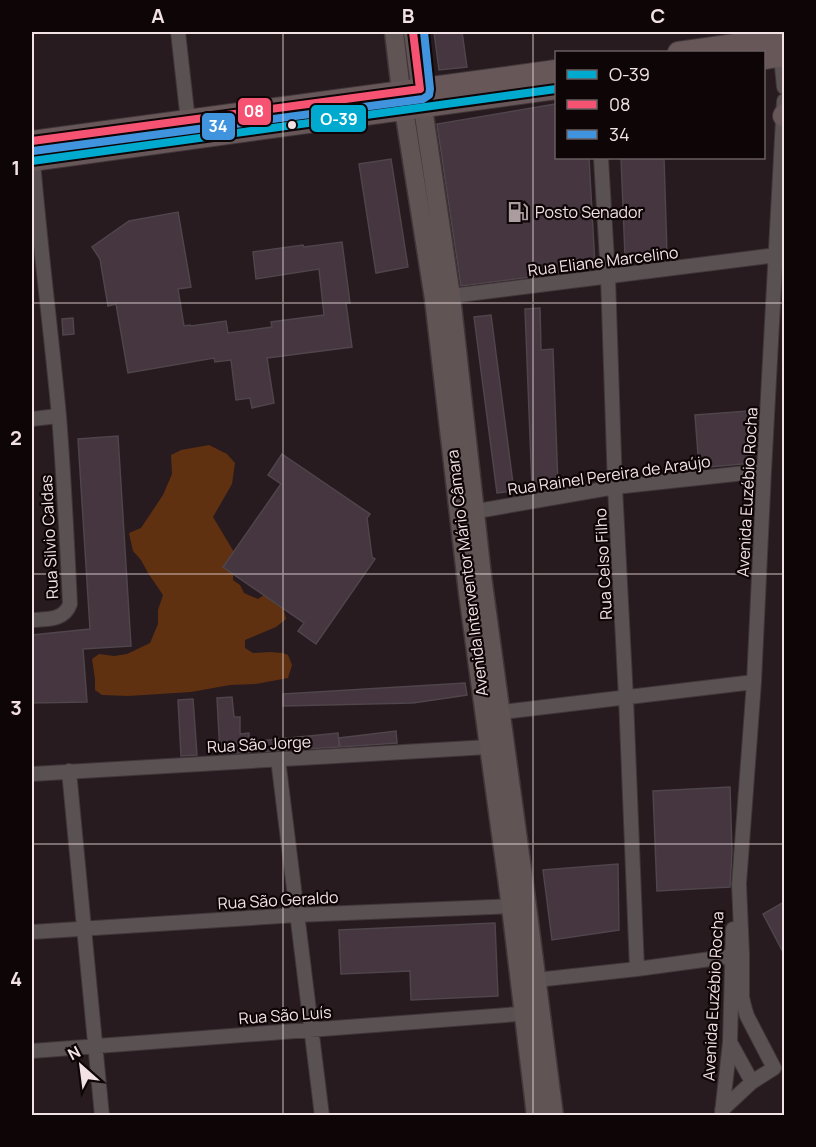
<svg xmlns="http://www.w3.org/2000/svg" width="816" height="1147" viewBox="0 0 816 1147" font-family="Manrope,sans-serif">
<rect width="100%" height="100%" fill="#271b1f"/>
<!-- green -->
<path fill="#5f3110" d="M209,445L227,454L235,463L232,484L213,517L234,552L233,580L240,585L244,593L258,599L270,591L282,602L286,619L276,627L245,640V648L253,653L270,652L283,653L288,655L292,665L288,678L256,684L230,685L191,692L128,696L102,695L95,690V679L92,659L99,654L114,656L127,654L150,643L158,624V610L163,595L148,573L141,560L133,551L129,533L141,528L163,495L172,474L171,455L181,450Z"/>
<!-- building -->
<path fill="#453640" stroke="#4f454a" stroke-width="1.5" d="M434,32H462L467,67L439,70Z
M556,104V158H589L595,266L538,276L461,286L437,124Z
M621,158H664L667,254L625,256Z
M391,159L408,267L376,273L359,164Z
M178,212L191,287L178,289L184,326L190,325L191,326L226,321L228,333L272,327L271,322L324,315L319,269L256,279L253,252L303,245L304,247L342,242L350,303H346L352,347L267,358L274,403L252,408L250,398L236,400L231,360L215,362L214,358L128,373L116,304L108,306L100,259L92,247L129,221Z
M540,308L541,350L553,349L558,486L532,488L525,309Z
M491,315L514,491L497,493L474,317Z
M73,318L74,334L63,335L62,319Z
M748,411L752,463L699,468L695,415Z
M118,436L131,646L83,649L87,702L32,703V635L90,629L78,439Z
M282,454L370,514L367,518L372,557L375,559L316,644L298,631L304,623L223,567L281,484L268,475Z
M465,683L467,695L413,703L283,706V694Z
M232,697L234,717H240V734L249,733V742L338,733L339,747L220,754L217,698Z
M193,699L197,755L181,756L178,700Z
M396,731L397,743L340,747L339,738Z
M730,787L732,851L730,887L657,891L653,791Z
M618,864L619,930L552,940L543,870Z
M784,902V954L763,914Z
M495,923L498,996L411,1000L410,971L341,974L339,930Z"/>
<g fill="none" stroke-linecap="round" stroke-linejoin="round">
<defs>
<path id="street" d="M178,32L188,121
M781,57L784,87
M601,158L608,277L615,487L626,698L637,969
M443,297L777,255
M32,419L58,416
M466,513L615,487L764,471
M32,620C46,619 64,621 70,604C67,541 64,479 59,416C51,331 40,246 33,161
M494,713L754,682
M278,759L322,1116
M69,771L102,1116
M32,774L488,747
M32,932L297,915L519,906
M527,981L637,969L740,955
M730,1042L752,1082
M32,1051L532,1013
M722,1110L752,1082L774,1068L747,1016L744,1006L742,997V954L739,884L754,682L764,471L784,101
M722,1113L730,1042L733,929"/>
<path id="secondary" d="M394,32L401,91L434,299L468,593L511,907L536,1116
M413,32L423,108L451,296L482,576L527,906L554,1116"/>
<path id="primary" d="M678,52L784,37
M764,59L784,56
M783,116L784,114
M32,141L556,70
M32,161L556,89"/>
</defs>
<!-- street casing -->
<use href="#street" stroke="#403639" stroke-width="16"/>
<!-- secondary casing -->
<use href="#secondary" stroke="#403639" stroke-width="21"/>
<!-- primary casing -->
<use href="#primary" stroke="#403639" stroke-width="22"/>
<!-- street -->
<use href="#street" stroke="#5a5153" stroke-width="14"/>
<!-- secondary -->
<use href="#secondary" stroke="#615455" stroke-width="18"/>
<!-- primary -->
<use href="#primary" stroke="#685759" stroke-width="20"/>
<defs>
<path id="bus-1" d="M32,161L556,89"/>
<path id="bus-2" d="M32,141L420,89L413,32"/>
<path id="bus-3" d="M33,151L423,99L429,95L430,89L424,32"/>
</defs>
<!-- bus-1 casing -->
<use href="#bus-1" stroke="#0e0507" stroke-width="12"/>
<!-- bus-2 casing -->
<use href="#bus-2" stroke="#0e0507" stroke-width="12"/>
<!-- bus-3 casing -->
<use href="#bus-3" stroke="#0e0507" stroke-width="12"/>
<!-- bus-1 -->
<use href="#bus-1" stroke="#00a9ce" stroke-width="8"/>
<!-- bus-2 -->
<use href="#bus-2" stroke="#f65372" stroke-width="8"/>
<!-- bus-3 -->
<use href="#bus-3" stroke="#4094de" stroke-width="8"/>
</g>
<!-- grid -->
<path fill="none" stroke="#f2e1e5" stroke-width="1.5" stroke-opacity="0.55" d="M283,32V1116M533,32V1116M32,303H784M32,574H784M32,844H784"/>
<!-- icons -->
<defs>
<symbol id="fuel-bare" viewBox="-9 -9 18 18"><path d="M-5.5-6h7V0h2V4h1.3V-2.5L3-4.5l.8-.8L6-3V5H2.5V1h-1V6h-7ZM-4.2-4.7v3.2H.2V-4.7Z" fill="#ab9ca0" stroke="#0e0507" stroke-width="2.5" paint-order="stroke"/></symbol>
</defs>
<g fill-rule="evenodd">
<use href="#fuel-bare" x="503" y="197" width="30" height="30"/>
</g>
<!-- markers -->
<circle fill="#f2e1e5" stroke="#0e0507" stroke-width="2" cx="292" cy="125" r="5"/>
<g text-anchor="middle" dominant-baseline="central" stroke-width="4.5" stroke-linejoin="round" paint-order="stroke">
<!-- poi labels -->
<g font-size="16" fill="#f2e1e5" stroke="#0e0507" text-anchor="start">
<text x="535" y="212">Posto Senador</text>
</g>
<!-- street labels -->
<g font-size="16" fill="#f2e1e5" stroke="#0e0507">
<text transform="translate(603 261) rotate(-7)">Rua Eliane Marcelino</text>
<text transform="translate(609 475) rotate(-8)">Rua Rainel Pereira de Araújo</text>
<text transform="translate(747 492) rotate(-87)">Avenida Euzébio Rocha</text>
<text transform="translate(49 537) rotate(-93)">Rua Silvio Caldas</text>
<text transform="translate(603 564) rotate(-93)">Rua Celso Filho</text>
<text transform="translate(467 573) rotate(-97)">Avenida Interventor Mário Câmara</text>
<text transform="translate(259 744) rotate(-3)">Rua São Jorge</text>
<text transform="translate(278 900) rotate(-3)">Rua São Geraldo</text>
<text transform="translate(713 996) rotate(-87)">Avenida Euzébio Rocha</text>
<text transform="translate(285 1015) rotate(-4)">Rua São Luís</text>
</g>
</g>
<g stroke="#0e0507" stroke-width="2">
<rect x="237" y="97" width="35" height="29" rx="6" fill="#f65372"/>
<rect x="310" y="104" width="57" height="29" rx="6" fill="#00a9ce"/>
<rect x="201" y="112" width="35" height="29" rx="6" fill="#4094de"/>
</g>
<g font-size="16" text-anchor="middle" font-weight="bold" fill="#fff">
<text x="254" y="117">08</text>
<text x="339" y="125">O-39</text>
<text x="218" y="132">34</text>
</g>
<!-- border -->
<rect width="816" height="1147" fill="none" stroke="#0e0507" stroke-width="66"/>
<!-- legend -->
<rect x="555" y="51" width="210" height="108" fill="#0e0507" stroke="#695d60" stroke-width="1.5"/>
<rect x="567" y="70" width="30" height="9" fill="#00a9ce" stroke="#695d60" stroke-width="1.5"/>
<text x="609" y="81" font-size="18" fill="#f2e1e5">O-39</text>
<rect x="567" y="100" width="30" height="9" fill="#f65372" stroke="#695d60" stroke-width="1.5"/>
<text x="609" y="111" font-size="18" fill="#f2e1e5">08</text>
<rect x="567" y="130" width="30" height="9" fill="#4094de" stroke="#695d60" stroke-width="1.5"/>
<text x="609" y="141" font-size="18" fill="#f2e1e5">34</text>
<!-- north arrow -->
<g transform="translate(81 1066) rotate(332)" stroke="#0e0507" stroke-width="4.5" paint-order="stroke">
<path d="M0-4.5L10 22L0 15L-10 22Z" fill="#f2e1e5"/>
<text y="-9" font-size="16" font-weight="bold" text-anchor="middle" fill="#f2e1e5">N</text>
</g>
<rect x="33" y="33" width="750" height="1081" fill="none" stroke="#f2e1e5" stroke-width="2"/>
<g font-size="20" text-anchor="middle" font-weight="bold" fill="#f2e1e5">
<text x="158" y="23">A</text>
<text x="408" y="23">B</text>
<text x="658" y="23">C</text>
<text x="16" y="175">1</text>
<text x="16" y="445">2</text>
<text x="16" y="715">3</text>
<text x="16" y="986">4</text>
</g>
</svg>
